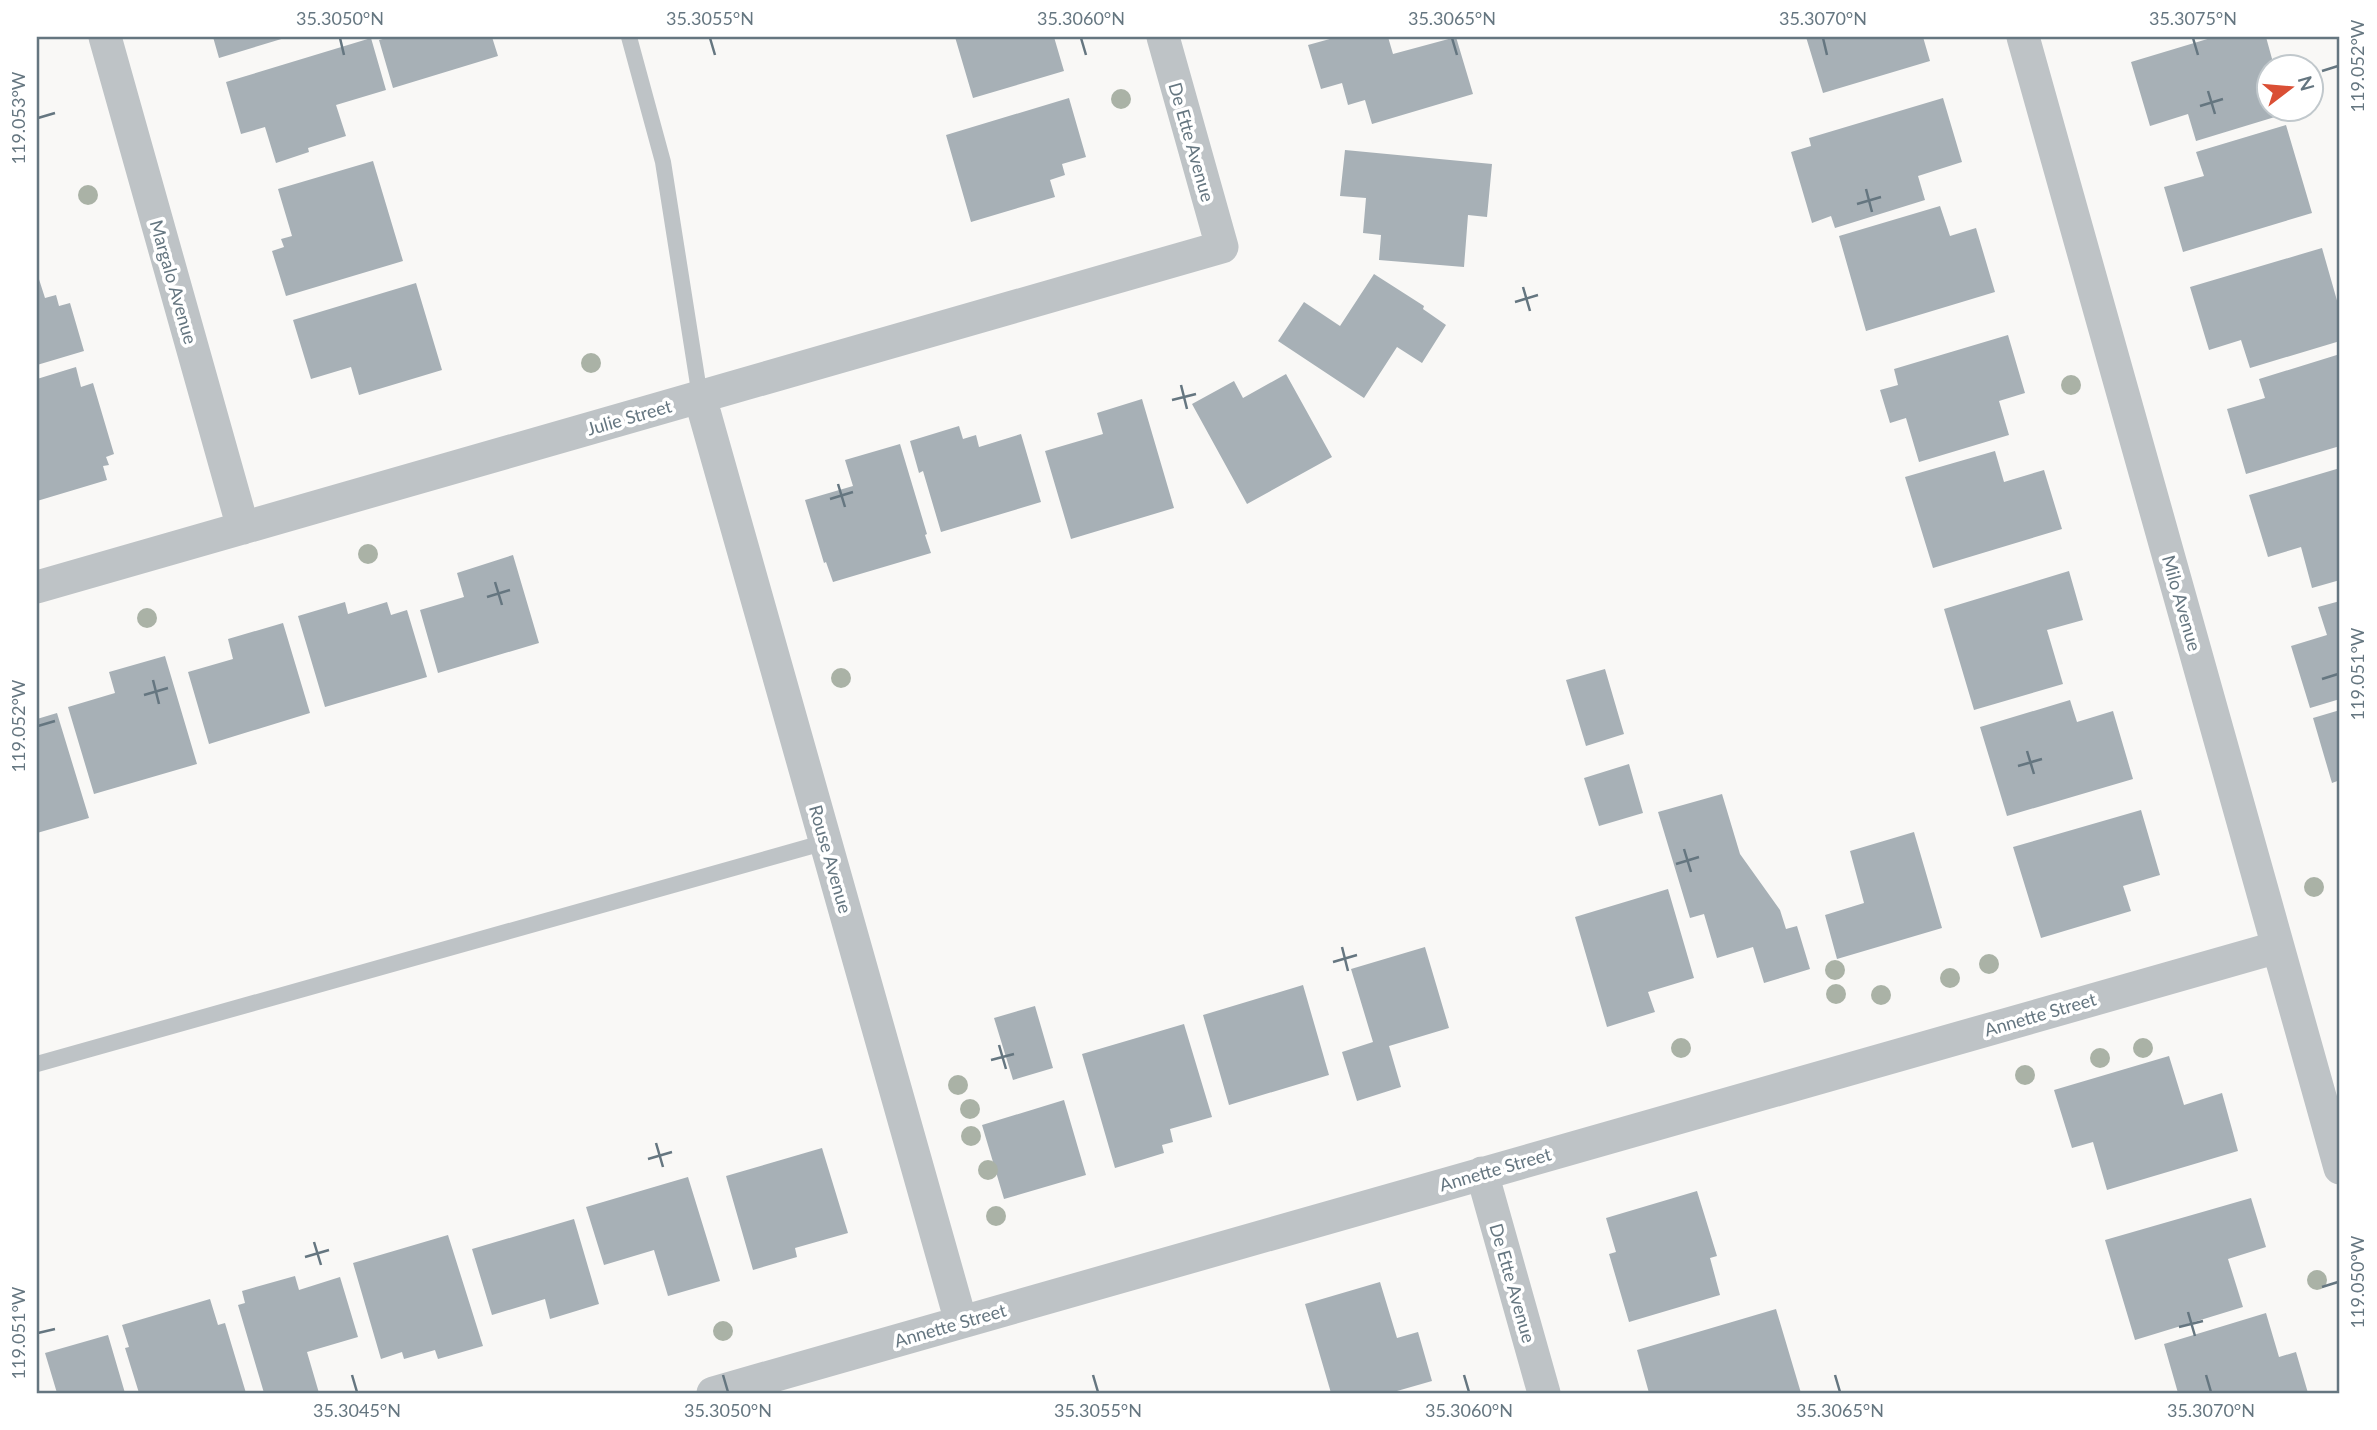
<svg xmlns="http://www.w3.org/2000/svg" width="2377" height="1430" viewBox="0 0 2377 1430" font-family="Lato,sans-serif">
<rect width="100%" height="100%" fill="#f9f8f6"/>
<!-- building -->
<path fill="#a7b0b6" d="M213,37H288L219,58Z
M390,37H492L498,56L393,88L379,40Z
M955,37H1054L1064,71L973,98Z
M1337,37H1388L1393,54L1456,37L1473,94L1372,124L1365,100L1348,105L1342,83L1321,89L1308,45Z
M1806,37H1923L1930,61L1823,93Z
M2214,37H2266L2274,66H2268V108H2287L2288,113L2196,141L2188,114L2150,126L2131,62Z
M371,38L386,90L336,105L346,136L308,148L309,152L276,163L265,127L241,134L226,82Z
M1069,98L1086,157L1062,164L1065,175L1050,180L1055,197L971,222L946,135Z
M1943,98L1962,162L1918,176L1925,200L1835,228L1831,216L1812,223L1791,152L1811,146L1809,138Z
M2286,125L2312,213L2183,252L2164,187L2204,176L2196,152Z
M1345,150L1492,164L1487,217L1468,215L1464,267L1379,260L1381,235L1363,233L1366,198L1340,196Z
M373,161L403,261L286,296L272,251L284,247L281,239L292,236L278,189Z
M1940,206L1950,236L1976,228L1995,292L1866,331L1839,236Z
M2322,248L2340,311V341L2250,368L2241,340L2209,350L2190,287Z
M37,273L45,298L56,295L59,306L70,303L84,351L37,365Z
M1374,274L1424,306L1423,309L1446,325L1422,363L1397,347L1364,398L1278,341L1304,302L1340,326Z
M416,283L442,370L359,395L351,367L311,379L293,320Z
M2008,335L2025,393L1999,401L2009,435L1919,462L1906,418L1890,423L1880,390L1898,385L1894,369Z
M2340,354V446L2246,474L2227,409L2265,398L2259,379Z
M76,367L81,387L93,383L114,454L106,457L109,465L103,466L107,480L37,501V379Z
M1286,374L1332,457L1247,504L1192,404L1234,381L1243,398Z
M1142,399L1174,508L1071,539L1045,451L1103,434L1097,413Z
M959,426L963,439L976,435L979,447L1021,434L1041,502L941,532L923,471L919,473L910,441Z
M900,444L927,534L925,535L931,553L833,582L826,562L824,563L805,500L853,486L845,460Z
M1995,451L2004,482L2044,470L2062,529L1933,568L1905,477Z
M2340,468V580L2312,588L2301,547L2268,557L2249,495Z
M513,555L539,643L438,673L420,610L464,597L457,573Z
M2069,571L2083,620L2047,630L2063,684L1974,710L1944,609Z
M2340,601V699L2310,708L2291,646L2327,635L2318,607Z
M345,602L348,614L387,602L391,615L407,610L427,677L325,707L298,616Z
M283,623L310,713L209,744L188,672L233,659L228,639Z
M165,656L197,764L94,794L68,707L115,693L109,672Z
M1605,669L1624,734L1586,746L1566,680Z
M2070,700L2077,722L2113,711L2133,779L2007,816L1980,727Z
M2340,710V780L2332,783L2313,718Z
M57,713L89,818L37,833V719Z
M1629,764L1643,813L1599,826L1584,778Z
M1722,794L1740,854L1780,910L1786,929L1797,926L1810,969L1764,983L1753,947L1717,958L1704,914L1690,918L1658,812Z
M2141,810L2160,875L2123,886L2131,911L2041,938L2013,847Z
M1914,832L1942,928L1837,959L1825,915L1864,903L1850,851Z
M1668,889L1694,978L1648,992L1655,1012L1607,1027L1575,917Z
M1425,947L1449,1028L1389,1046L1401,1087L1357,1101L1342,1052L1373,1042L1351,969Z
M1303,985L1329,1075L1229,1105L1203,1015Z
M1035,1006L1053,1068L1013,1080L994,1018Z
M1184,1024L1212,1117L1170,1129L1173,1142L1162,1145L1164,1153L1115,1168L1082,1054Z
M2169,1056L2184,1105L2222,1093L2238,1151L2107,1190L2093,1142L2072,1148L2054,1090Z
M1064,1100L1086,1175L1004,1199L982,1125Z
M822,1148L848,1233L795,1248L797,1257L753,1270L726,1176Z
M688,1177L720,1281L668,1296L654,1250L604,1265L586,1207Z
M1697,1191L1717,1256L1710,1258L1720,1295L1629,1322L1609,1254L1616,1252L1606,1218Z
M2251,1198L2266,1247L2228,1259L2243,1307L2135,1340L2105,1240Z
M574,1219L599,1304L550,1319L545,1299L492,1315L472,1249Z
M448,1235L483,1346L438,1359L435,1350L404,1359L402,1352L381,1359L353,1263Z
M295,1276L299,1290L340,1277L358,1337L307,1352L319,1393H264L238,1305L245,1303L242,1291Z
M1380,1282L1397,1338L1418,1332L1432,1381L1390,1393H1331L1305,1304Z
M210,1299L218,1325L225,1323L246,1393H139L125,1348L129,1347L122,1325Z
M1776,1309L1801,1393H1649L1637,1350Z
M2266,1313L2279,1357L2296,1352L2308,1393H2178L2164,1344Z
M108,1335L125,1393H57L45,1353Z"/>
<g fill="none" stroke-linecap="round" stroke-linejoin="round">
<!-- lane -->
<path stroke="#bec3c6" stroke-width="16" d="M629,37L663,162L700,397
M37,1064L826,842"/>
<!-- street -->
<path stroke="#bec3c6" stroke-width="33" d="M105,37L243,528
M2023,37L2340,1168
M700,397L961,1322
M37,587L1222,247L1163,37
M1482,1173L1544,1393
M713,1393L2278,947"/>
</g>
<!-- trees -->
<g fill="#aab2a6">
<circle cx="1121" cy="99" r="10"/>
<circle cx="88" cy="195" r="10"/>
<circle cx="591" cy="363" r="10"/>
<circle cx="2071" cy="385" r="10"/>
<circle cx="368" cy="554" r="10"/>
<circle cx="147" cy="618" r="10"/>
<circle cx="841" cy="678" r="10"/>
<circle cx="2314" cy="887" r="10"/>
<circle cx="1989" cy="964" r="10"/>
<circle cx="1835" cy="970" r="10"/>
<circle cx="1950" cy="978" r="10"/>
<circle cx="1836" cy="994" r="10"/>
<circle cx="1881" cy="995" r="10"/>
<circle cx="1681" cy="1048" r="10"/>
<circle cx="2143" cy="1048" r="10"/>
<circle cx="2100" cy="1058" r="10"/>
<circle cx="2025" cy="1075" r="10"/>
<circle cx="958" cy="1085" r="10"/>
<circle cx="970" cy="1109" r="10"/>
<circle cx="971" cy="1136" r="10"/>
<circle cx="988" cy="1170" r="10"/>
<circle cx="996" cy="1216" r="10"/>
<circle cx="2317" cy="1280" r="10"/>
<circle cx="723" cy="1331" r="10"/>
</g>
<!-- ticks -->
<path fill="none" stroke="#657680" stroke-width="2.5" d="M340,38L344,55M710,38L715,55M1081,38L1086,55M1452,38L1457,55M1823,38L1827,55M2193,38L2198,55M2322,71L2338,66M2208,91L2215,114M2200,106L2223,99M38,118L55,113M1866,189L1872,212M1857,204L1881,197M1523,287L1530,311M1515,302L1538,295M1181,385L1187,409M1172,400L1196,394M838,484L845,507M830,499L853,492M495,582L502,605M487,597L510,590M2322,679L2338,674M153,680L159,704M144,695L168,688M38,726L55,721M2027,751L2034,774M2018,766L2042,759M1684,849L1691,872M1676,864L1699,857M1342,947L1348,971M1333,962L1357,955M999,1045L1006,1069M991,1060L1014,1054M656,1143L663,1167M648,1159L672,1152M314,1242L321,1265M305,1257L329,1250M2322,1287L2338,1282M2188,1312L2195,1336M2179,1327L2203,1321M38,1333L55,1329M352,1375L357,1392M723,1375L728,1392M1093,1375L1098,1392M1464,1375L1469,1392M1835,1375L1840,1392M2206,1375L2211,1392"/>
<g text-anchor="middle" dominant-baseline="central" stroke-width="7" stroke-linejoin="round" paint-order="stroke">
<!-- street labels -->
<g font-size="18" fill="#657680" stroke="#fff">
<text transform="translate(1192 142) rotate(74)">De Ette Avenue</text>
<text transform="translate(174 282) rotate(74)">Margalo Avenue</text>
<text transform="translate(629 417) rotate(-16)">Julie Street</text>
<text transform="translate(2182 603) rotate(74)">Milo Avenue</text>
<text transform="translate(831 859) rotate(74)">Rouse Avenue</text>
<text transform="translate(2040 1014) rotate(-16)">Annette Street</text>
<text transform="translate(1495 1169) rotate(-16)">Annette Street</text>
<text transform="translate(1513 1283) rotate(74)">De Ette Avenue</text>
<text transform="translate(950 1325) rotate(-16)">Annette Street</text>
</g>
</g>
<!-- border -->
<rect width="2377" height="1430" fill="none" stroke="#ffffff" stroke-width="77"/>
<!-- north arrow -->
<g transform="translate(2290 88) rotate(74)"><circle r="33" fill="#ffffff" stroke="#c1c8cc" stroke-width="2"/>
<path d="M0-5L12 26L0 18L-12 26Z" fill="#da4f35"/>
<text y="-10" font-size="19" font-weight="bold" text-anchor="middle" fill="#657680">N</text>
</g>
<rect x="38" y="38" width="2300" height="1354" fill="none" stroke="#657680" stroke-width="2.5"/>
<g font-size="18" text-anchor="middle" fill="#657680">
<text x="340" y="25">35.3050°N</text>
<text x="710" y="25">35.3055°N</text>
<text x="1081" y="25">35.3060°N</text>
<text x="1452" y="25">35.3065°N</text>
<text x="1823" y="25">35.3070°N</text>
<text x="2193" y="25">35.3075°N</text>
<text transform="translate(2358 66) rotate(-90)" y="6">119.052°W</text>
<text transform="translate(19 118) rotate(-90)" y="6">119.053°W</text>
<text transform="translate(2358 674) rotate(-90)" y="6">119.051°W</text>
<text transform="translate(19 726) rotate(-90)" y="6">119.052°W</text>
<text transform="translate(2358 1282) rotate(-90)" y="6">119.050°W</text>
<text transform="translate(19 1333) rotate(-90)" y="6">119.051°W</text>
<text x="357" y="1417">35.3045°N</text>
<text x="728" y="1417">35.3050°N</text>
<text x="1098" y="1417">35.3055°N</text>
<text x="1469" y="1417">35.3060°N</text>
<text x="1840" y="1417">35.3065°N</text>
<text x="2211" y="1417">35.3070°N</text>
</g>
</svg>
